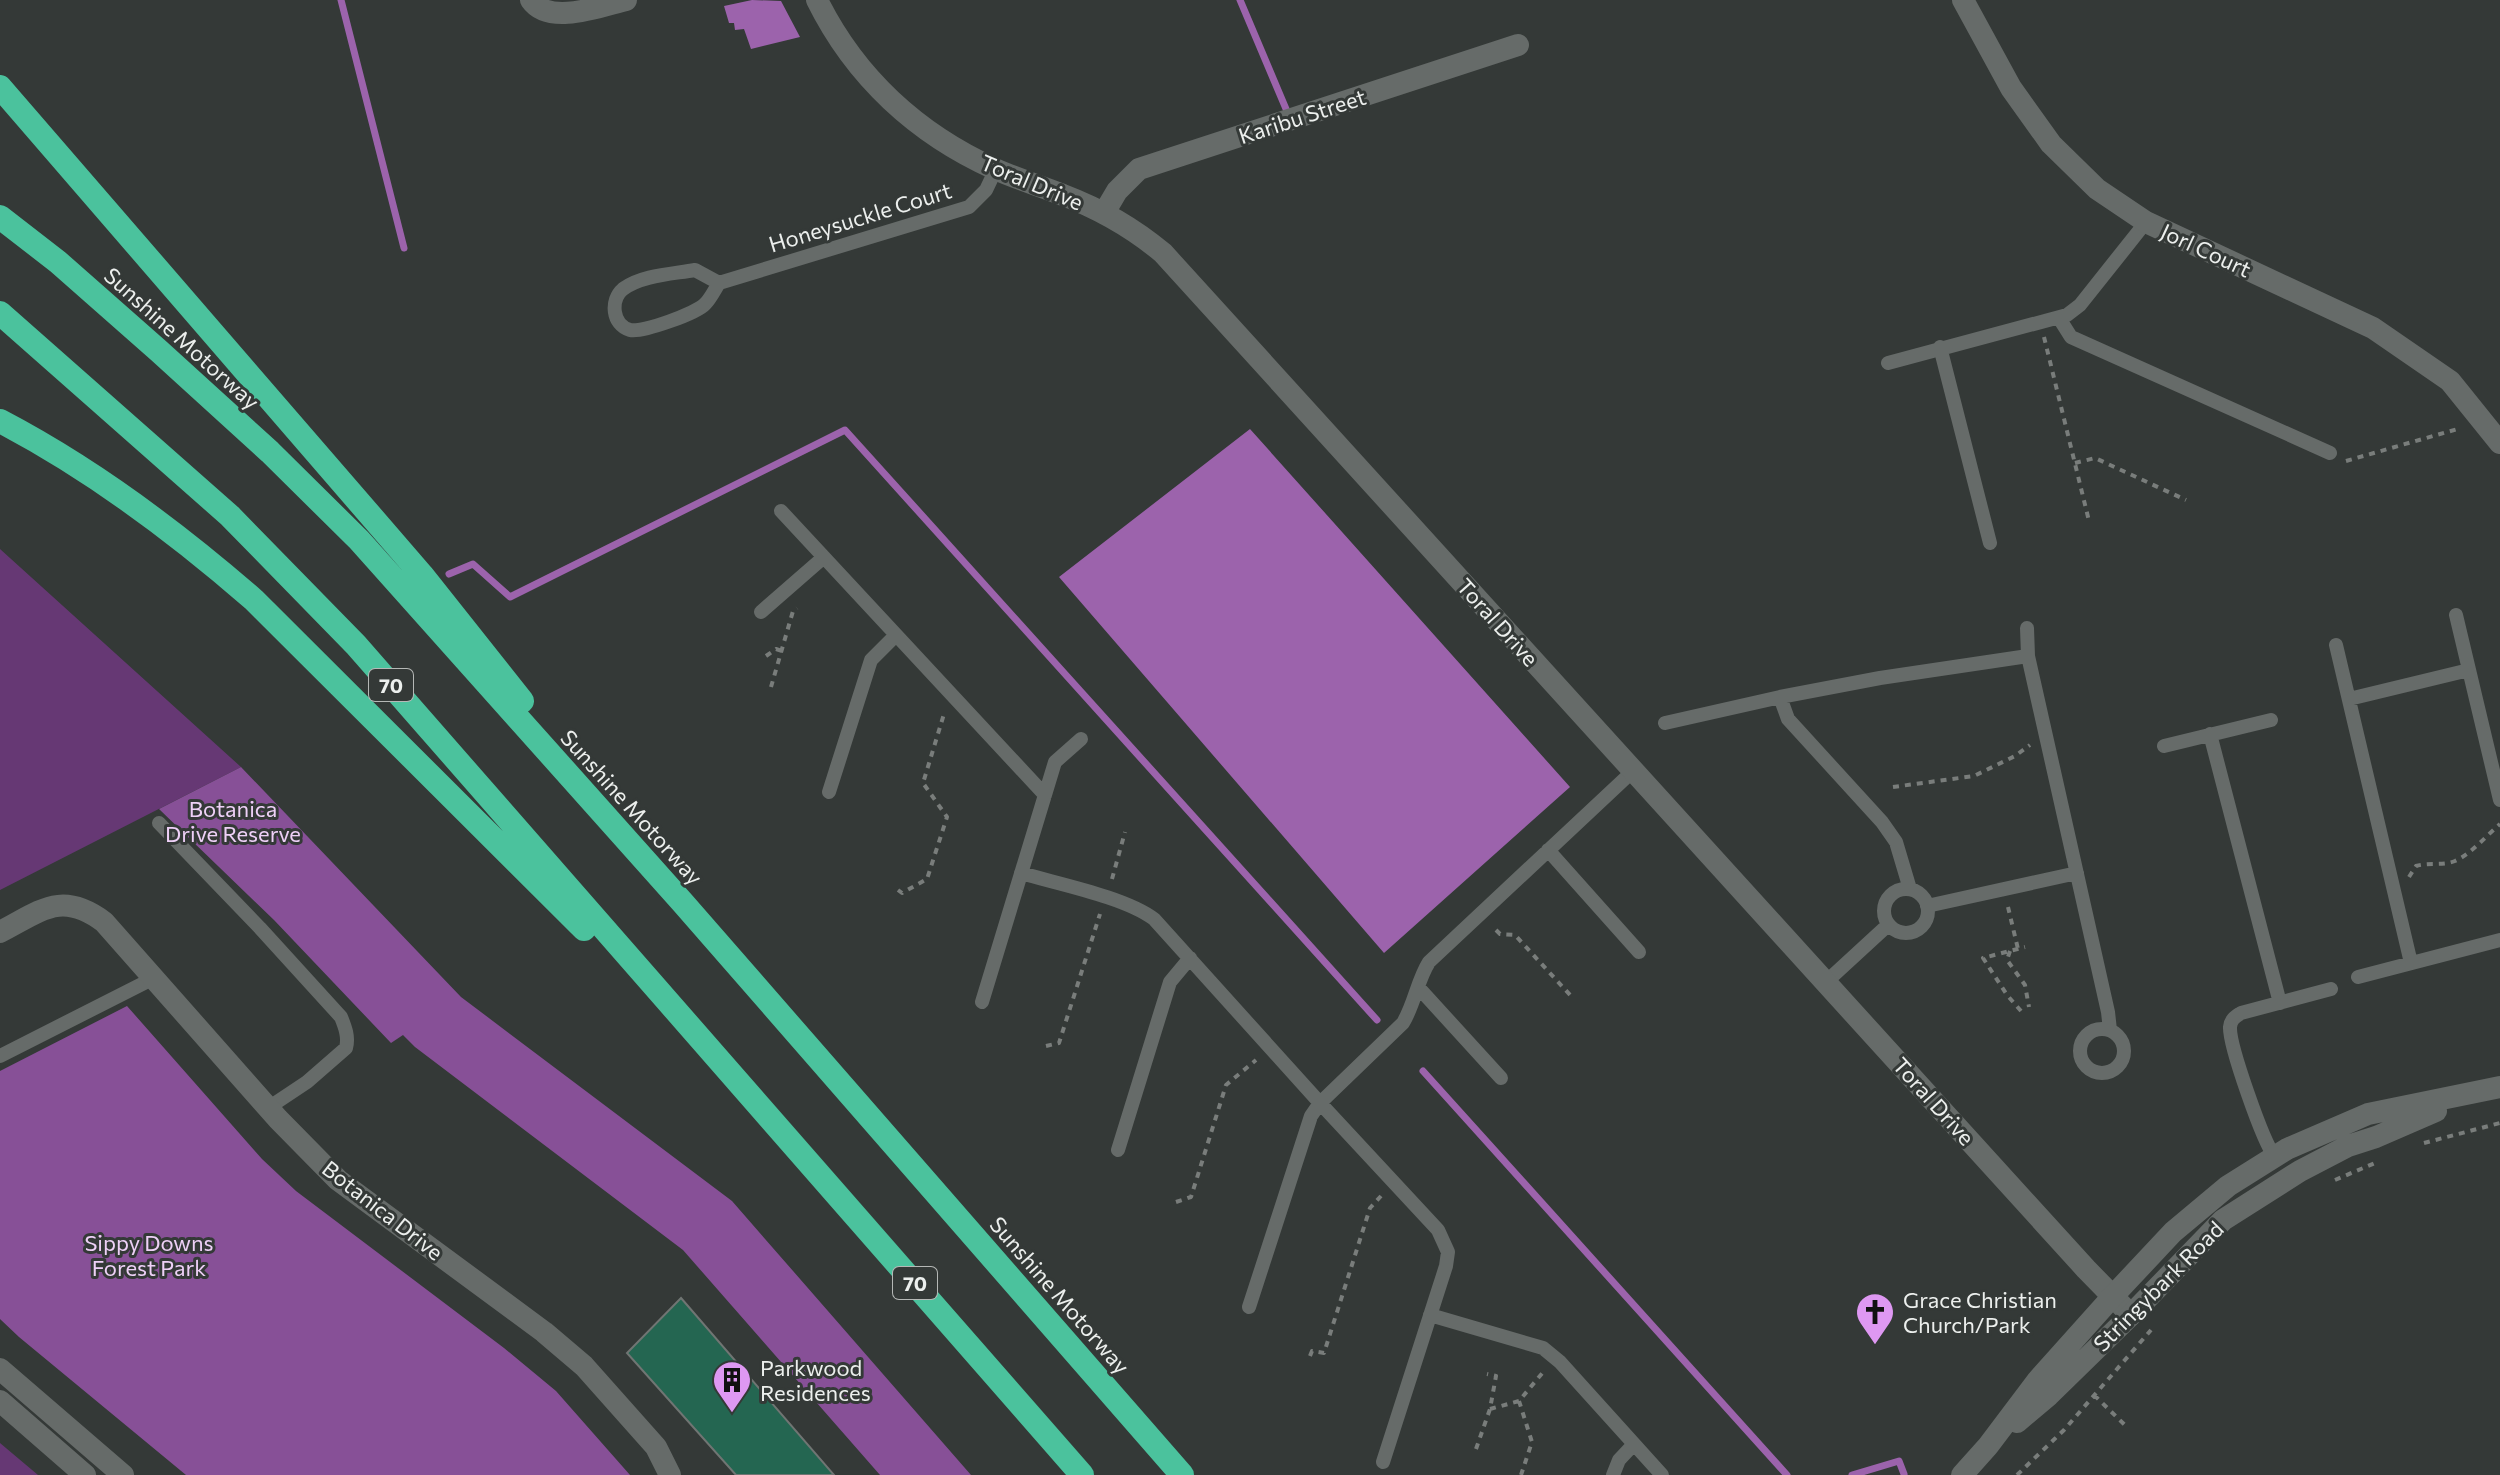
<svg xmlns="http://www.w3.org/2000/svg" width="2500" height="1475" viewBox="0 0 2500 1475" font-family="Commissioner,sans-serif">
<rect width="100%" height="100%" fill="#343937"/>
<!-- green -->
<path fill="#663874" d="M0,549L241,767L0,890Z
M0,1443L38,1475H0Z"/>
<!-- forest -->
<path fill="#875097" d="M241,767L461,997L732,1201L971,1475H880L683,1250L415,1047L403,1035L391,1043L274,920L159,809Z
M127,1006L262,1159L296,1191L504,1348L556,1391L630,1475H186L19,1337L0,1319V1071Z"/>
<!-- water -->
<path fill="#9c63ac" d="M752,0L781,1L800,37L751,49L744,29L735,30L734,23H729L724,6Z
M1250,429L1570,787L1384,953L1059,577Z"/>
<g fill="none" stroke-linecap="round" stroke-linejoin="round">
<!-- stream -->
<path stroke="#9c63ac" stroke-width="7" d="M341,0L404,248
M1240,0L1289,116
M449,574L473,564L510,597L845,430L1377,1020
M1423,1071L1787,1475
M1852,1475L1899,1461L1904,1474"/>
</g>
<!-- building -->
<path fill="#246651" stroke="#707573" stroke-width="2" d="M681,1298L834,1475H736L627,1353Z"/>
<g fill="none" stroke-linecap="round" stroke-linejoin="round">
<!-- path -->
<path stroke="#797d7b" stroke-width="4" stroke-dasharray="6 6" stroke-linecap="butt" d="M2044,337L2089,521
M2346,461L2461,428
M2075,463L2095,458L2186,500
M766,656L776,649L782,651
M771,687L793,611L797,608
M1893,787L1974,776L2015,756L2030,745
M2409,877L2416,866C2429,862 2443,866 2455,861C2471,854 2486,836 2500,824
M1112,879L1125,832
M898,890L902,893L927,879L947,817L923,783L944,714
M2008,907L2018,949
M1496,930L1500,934L1515,935L1571,996
M2010,951L2007,960L2025,985L2029,1007
M2021,1011L2007,995L1983,958L2025,947
M1046,1046L1059,1043L1100,914
M2424,1143L2500,1123
M2335,1180L2375,1163
M1176,1202L1191,1197L1226,1085L1256,1060
M1310,1356L1312,1351L1324,1353L1370,1208L1381,1196
M2094,1395L2127,1427
M1519,1401L1532,1442L1521,1475
M1490,1409L1519,1401L1544,1371
M1476,1449L1490,1409L1496,1376L1487,1374
M2017,1475L2064,1430L2151,1330"/>
<!-- service -->
<path stroke="#666b69" stroke-width="14" d="M695,270L719,283C715,289 711,298 705,304C697,313 642,333 630,330C612,325 610,300 623,289C642,275 673,274 695,270Z
M719,283L969,207L986,190L996,169
M2059,318L2071,337L2330,453
M1940,347L1990,543
M1888,363L2067,315L2080,305L2146,222
M781,511L1045,795
M761,612L824,557
M2456,615L2500,800
M2027,628L2028,656L2108,1012L2110,1030
M2336,645L2411,963
M1780,697L1788,719L1882,822L1896,842L1910,889
M2349,699L2469,670
M1665,723L1780,697L1880,678L2028,656
M2210,734L2280,1003
M2164,746L2271,720
M829,792L871,660L896,635
M159,823L260,928L341,1017C345,1027 349,1037 346,1048L307,1082L268,1108
M1548,850L1639,952
M1021,873C1058,884 1125,897 1154,919L1320,1103L1438,1230L1448,1252L1446,1266L1383,1462
M1884 911a22 22 0 1 1 44 0a22 22 0 1 1-44 0Z
M1927,906L2077,873
M2358,977L2500,940
M1826,982L1888,925
M1418,987L1501,1078
M982,1002L1055,762L1081,739
M2080 1051a22 22 0 1 1 44 0a22 22 0 1 1-44 0Z
M0,1056L154,978
M1118,1150L1170,982L1190,958
M2275,1157C2263,1142 2229,1045 2230,1027C2231,1019 2235,1017 2241,1013L2331,989
M1249,1307L1311,1116L1320,1103L1403,1023C1415,1003 1417,981 1429,962L1633,771
M1430,1315L1543,1348L1560,1362L1662,1475
M1613,1475L1619,1460L1634,1444"/>
<!-- minor -->
<path stroke="#666b69" stroke-width="22" d="M531,0C549,26 601,6 626,0
M817,0C855,77 917,134 995,169C1017,179 1041,186 1063,195C1100,209 1133,228 1163,253L2086,1269L2131,1315
M1963,0L2011,88L2051,144L2097,189L2146,222L2373,328L2450,381L2500,443
M1104,213L1117,191L1139,169L1518,45
M0,932C41,911 61,890 104,922L278,1119L338,1180L544,1332L584,1366L656,1447L670,1475
M0,1369L123,1475
M0,1401L85,1475"/>
<!-- tertiary -->
<path stroke="#666b69" stroke-width="22" d="M2017,1422L2049,1395L2131,1315L2223,1220L2300,1171L2348,1146L2376,1137L2436,1111
M1962,1475L1988,1446L2037,1381L2113,1296L2173,1232L2228,1186L2287,1149L2368,1114L2500,1087"/>
<!-- motorway -->
<path stroke="#4bc29d" stroke-width="24" d="M0,87L422,575L522,701
M0,217L58,262L159,351L270,452L359,540L683,903L1182,1475
M0,313L230,516L356,645L1082,1475
M0,421C92,469 176,532 254,600L584,929"/>
</g>
<!-- icons -->
<defs>
<symbol id="church-pin" viewBox="-11 -11 22 30"><path d="M0 17L-7.5 6A9.5 9.5 0 1 1 7.5 6Z" fill="#de98f2" stroke="#343937"/><path d="M-1.2-6h2.4v3.5h3.3v2.4h-3.3V6h-2.4V-.1h-3.3v-2.4h3.3Z" fill="#111"/></symbol>
<symbol id="building-pin" viewBox="-11 -11 22 30"><path d="M0 17L-7.5 6A9.5 9.5 0 1 1 7.5 6Z" fill="#de98f2" stroke="#343937"/><path d="M-4-6H4V6H1V3H-1V6H-4ZM-2.5-4.3h1.7v1.8h-1.7ZM.8-4.3h1.7v1.8H.8ZM-2.5-1h1.7V.8h-1.7ZM.8-1h1.7V.8H.8Z" fill="#111"/></symbol>
</defs>
<g fill-rule="evenodd">
<use href="#church-pin" x="1853" y="1290" width="44" height="60"/>
<use href="#building-pin" x="710" y="1358" width="44" height="60"/>
</g>
<g text-anchor="middle" dominant-baseline="central" stroke-width="6" stroke-linejoin="round" paint-order="stroke">
<!-- shield labels -->
<g fill="#343937" stroke="#b5b8b6" stroke-width="2">
<rect x="369" y="669" width="44" height="32" rx="6"/>
<rect x="893" y="1267" width="44" height="32" rx="6"/>
</g>
<g font-size="20" font-weight="bold" fill="#ecefed">
<text x="391" y="685">70</text>
<text x="915" y="1283">70</text>
</g>
<!-- street labels -->
<g font-size="22" fill="#ecefed" stroke="#343937">
<text transform="translate(1302 116) rotate(-18)">Karibu Street</text>
<text transform="translate(1032 182) rotate(23)">Toral Drive</text>
<text transform="translate(860 217) rotate(-17)">Honeysuckle Court</text>
<text transform="translate(2206 250) rotate(25)">Jorl Court</text>
<text transform="translate(182 338) rotate(42)">Sunshine Motorway</text>
<text transform="translate(1498 622) rotate(48)">Toral Drive</text>
<text transform="translate(632 807) rotate(48)">Sunshine Motorway</text>
<text transform="translate(1934 1101) rotate(48)">Toral Drive</text>
<text transform="translate(383 1210) rotate(38)">Botanica Drive</text>
<text transform="translate(2158 1286) rotate(-45)">Stringybark Road</text>
<text transform="translate(1060 1295) rotate(49)">Sunshine Motorway</text>
</g>
<!-- park labels -->
<g font-size="22" fill="#eed0f7" stroke="#343937">
<text x="233" y="808">Botanica<tspan x="233" dy="25">Drive Reserve</tspan></text>
<text x="149" y="1242">Sippy Downs<tspan x="149" dy="25">Forest Park</tspan></text>
</g>
<!-- poi labels -->
<g font-size="22" fill="#ecefed" stroke="#343937" text-anchor="start">
<text x="1903" y="1299">Grace Christian<tspan x="1903" dy="25">Church/Park</tspan></text>
<text x="760" y="1367">Parkwood<tspan x="760" dy="25">Residences</tspan></text>
</g>
</g>
</svg>
